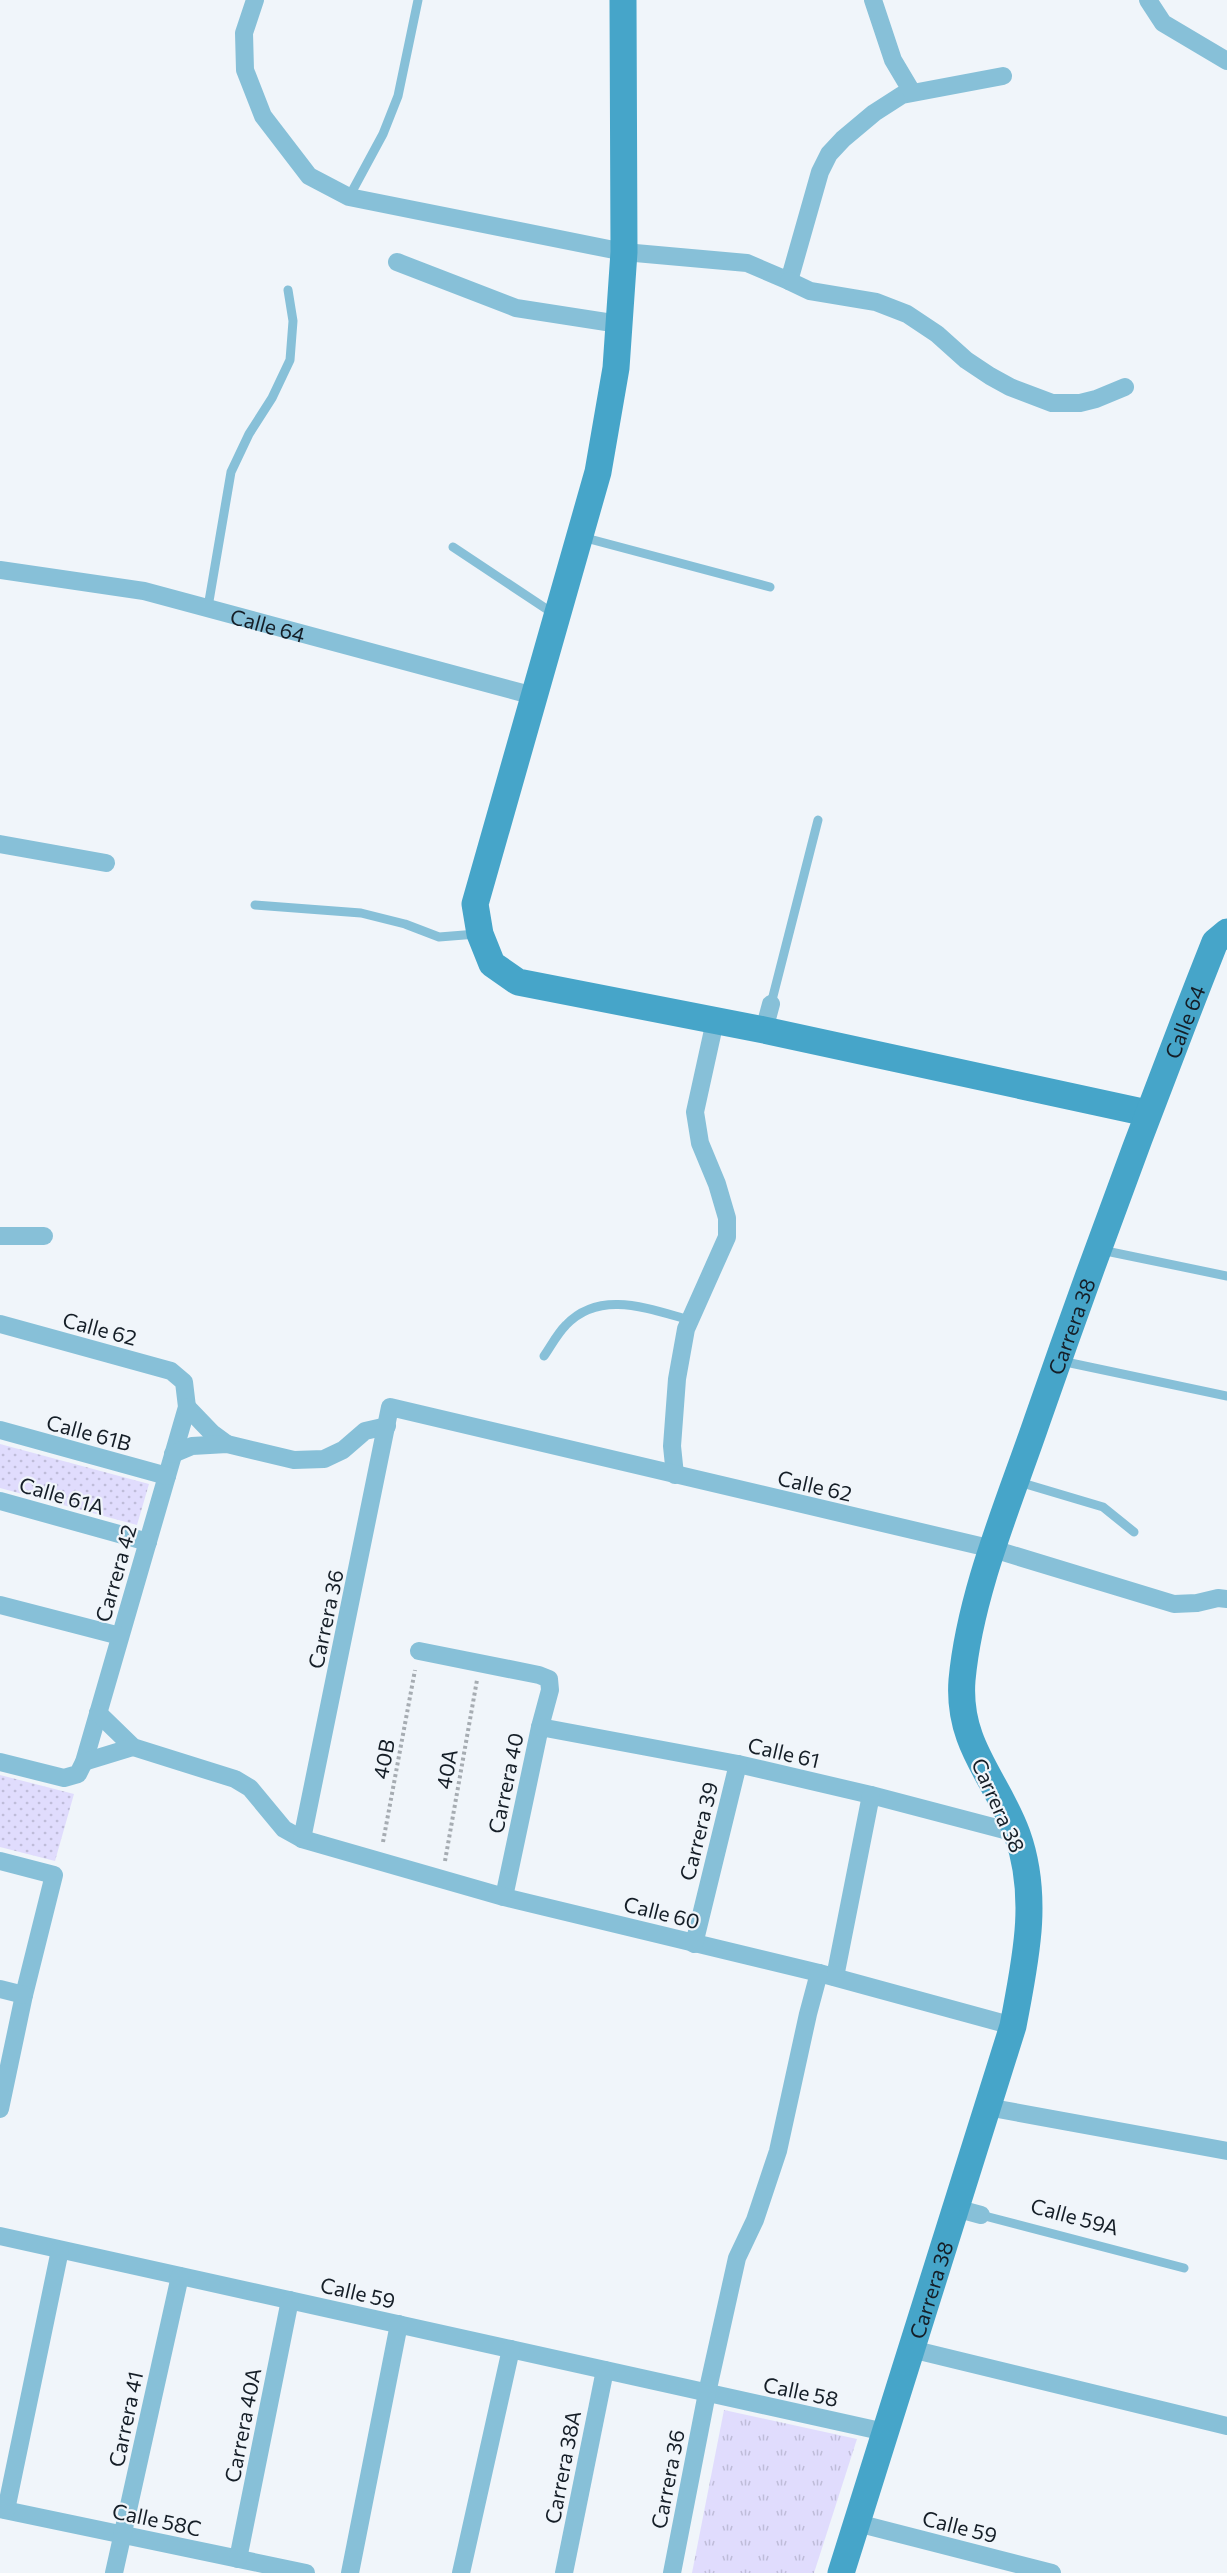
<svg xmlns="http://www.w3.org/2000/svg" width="1227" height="2573" viewBox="0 0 1227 2573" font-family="Commissioner,sans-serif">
<defs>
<pattern id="grass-tufts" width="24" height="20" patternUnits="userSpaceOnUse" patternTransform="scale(1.5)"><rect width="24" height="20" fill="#e0dcfd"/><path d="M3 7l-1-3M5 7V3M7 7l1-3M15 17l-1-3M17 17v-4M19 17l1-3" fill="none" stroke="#bfbcd9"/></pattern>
<pattern id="park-dots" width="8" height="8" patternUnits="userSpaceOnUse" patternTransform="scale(1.5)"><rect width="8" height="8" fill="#e0dcfd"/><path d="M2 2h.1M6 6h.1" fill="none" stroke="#bfbcd9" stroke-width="1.8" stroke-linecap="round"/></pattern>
</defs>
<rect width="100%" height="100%" fill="#f0f5fa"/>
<!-- grass -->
<path fill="url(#grass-tufts)" d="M724,2410L857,2439L814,2573H692Z"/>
<!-- park -->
<path fill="url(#park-dots)" d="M0,1444L149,1484L137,1525L0,1488Z
M0,1775L74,1794L55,1861L0,1847Z"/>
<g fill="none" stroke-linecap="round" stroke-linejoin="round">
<!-- path -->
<path stroke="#a6acb2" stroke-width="4" stroke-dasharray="3 3" stroke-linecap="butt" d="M383,1842L415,1670
M445,1861L477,1680"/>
<!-- lane -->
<path stroke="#87c0d8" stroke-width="9" d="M349,197L383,134L398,96L418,0
M582,537L770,587
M453,547L554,614
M208,607L231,472L249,434L272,398L290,360L293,321L288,290
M255,905L361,913L405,924L439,937L477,934
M771,1004L818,820
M1101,1250L1227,1276
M544,1356C551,1346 557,1334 566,1325C600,1289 649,1309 690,1320
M1061,1361L1227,1396
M1019,1482L1103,1507L1134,1532
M981,2215L1184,2268"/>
<!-- street -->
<g stroke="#87c0d8" stroke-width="18">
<path d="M255,0L244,33L245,70L263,116L309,176L349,197L624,252L747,263L789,281L820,172L829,154L843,139L874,113L902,95L1003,76"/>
<path d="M873,0L893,60L912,92"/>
<path d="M1148,0L1163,23L1227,61"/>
<path d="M397,262L516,308L619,324"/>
<path d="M789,281L810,291L876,302L907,314L937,334L966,360L990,376L1010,387L1052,403H1080L1096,399L1125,387"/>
<path id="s1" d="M0,570L144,591L534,696"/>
<path d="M0,844L106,863"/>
<path d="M764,1030L771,1004"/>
<path d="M0,1236H44"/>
<path d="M0,1324L171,1371L184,1382L187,1407L84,1762L78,1774L64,1778L0,1762"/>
<path d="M187,1407L212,1433L227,1444"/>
<path d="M0,1430L167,1476"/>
<path d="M173,1454L192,1446L227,1444L294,1460L324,1459L343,1450L365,1431L387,1426"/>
<path d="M675,1475L672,1446L677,1379L686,1329L727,1237V1218L717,1184L700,1143L695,1112L715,1021"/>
<path d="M0,1501L148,1542"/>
<path d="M0,1605L120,1636"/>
<path d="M419,1651L539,1675L549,1679L550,1690L540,1727L504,1897"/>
<path d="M98,1713L133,1747L235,1779L250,1788L284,1829L302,1839L504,1897L819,1973L1013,2026"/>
<path d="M540,1727L738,1764L871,1795L1016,1833"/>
<path d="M84,1762L133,1747"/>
<path d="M302,1839L390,1407L993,1549L1174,1604L1197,1603L1218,1598L1227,1599"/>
<path d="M0,1861L54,1875L24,1995L0,2109"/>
<path d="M694,1944L738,1764"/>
<path d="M835,1977L871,1795"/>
<path d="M0,1989L24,1995"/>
<path d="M987,2107L1227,2151"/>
<path d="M955,2208L981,2215"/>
<path d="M0,2236L885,2432"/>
<path d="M911,2349L1227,2426"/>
<path d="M0,2509L306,2573"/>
<path d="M6,2510L60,2250"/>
<path d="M857,2523L1052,2573"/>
<path d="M238,2559L290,2300"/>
<path d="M114,2573L180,2276"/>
<path d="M350,2573L399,2324"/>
<path d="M461,2573L511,2349"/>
<path d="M564,2573L605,2370"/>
<path d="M672,2573L707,2393L737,2258L755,2220L778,2151L808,2014L819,1973"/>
</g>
<!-- secondary -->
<g stroke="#46a5c9" stroke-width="27">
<path d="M623,0L624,252L616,368L598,472L475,904L480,934L492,964L518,982L764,1030L1147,1113"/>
<path id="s2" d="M841,2573L1013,2026C1025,1962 1040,1898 1017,1834C997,1779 957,1745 962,1680C970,1593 1009,1503 1037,1421C1093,1260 1152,1101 1215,942L1227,932"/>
</g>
</g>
<g text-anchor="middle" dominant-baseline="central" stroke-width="4.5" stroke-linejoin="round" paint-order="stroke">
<!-- street labels -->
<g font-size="21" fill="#151e27" stroke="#f0f5fa">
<text stroke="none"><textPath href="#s1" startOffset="274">Calle 64</textPath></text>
<text stroke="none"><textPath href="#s2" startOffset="1630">Calle 64</textPath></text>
<text stroke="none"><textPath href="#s2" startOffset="1305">Carrera 38</textPath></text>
<text transform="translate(100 1328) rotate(15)">Calle 62</text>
<text transform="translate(89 1432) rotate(15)">Calle 61B</text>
<text transform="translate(815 1485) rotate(13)">Calle 62</text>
<text transform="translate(62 1495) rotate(16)">Calle 61A</text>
<text transform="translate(115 1573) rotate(-74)">Carrera 42</text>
<text transform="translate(325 1619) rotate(-78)">Carrera 36</text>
<text transform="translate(784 1752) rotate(13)">Calle 61</text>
<text transform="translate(383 1759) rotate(-79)">40B</text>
<text transform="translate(446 1769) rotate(-80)">40A</text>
<text transform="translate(505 1783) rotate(-78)">Carrera 40</text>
<text transform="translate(999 1805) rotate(66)">Carrera 38</text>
<text transform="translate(698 1831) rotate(-76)">Carrera 39</text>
<text transform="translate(662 1912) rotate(14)">Calle 60</text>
<text transform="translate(1075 2216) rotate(15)">Calle 59A</text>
<text stroke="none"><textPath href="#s2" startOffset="297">Carrera 38</textPath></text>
<text transform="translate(358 2292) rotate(13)">Calle 59</text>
<text transform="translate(801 2391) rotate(12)">Calle 58</text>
<text transform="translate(125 2419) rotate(-78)">Carrera 41</text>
<text transform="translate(242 2425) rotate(-79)">Carrera 40A</text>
<text transform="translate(562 2467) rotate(-79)">Carrera 38A</text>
<text transform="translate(667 2479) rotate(-79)">Carrera 36</text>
<text transform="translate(157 2519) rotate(12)">Calle 58C</text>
<text transform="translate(960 2526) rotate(14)">Calle 59</text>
</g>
</g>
</svg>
